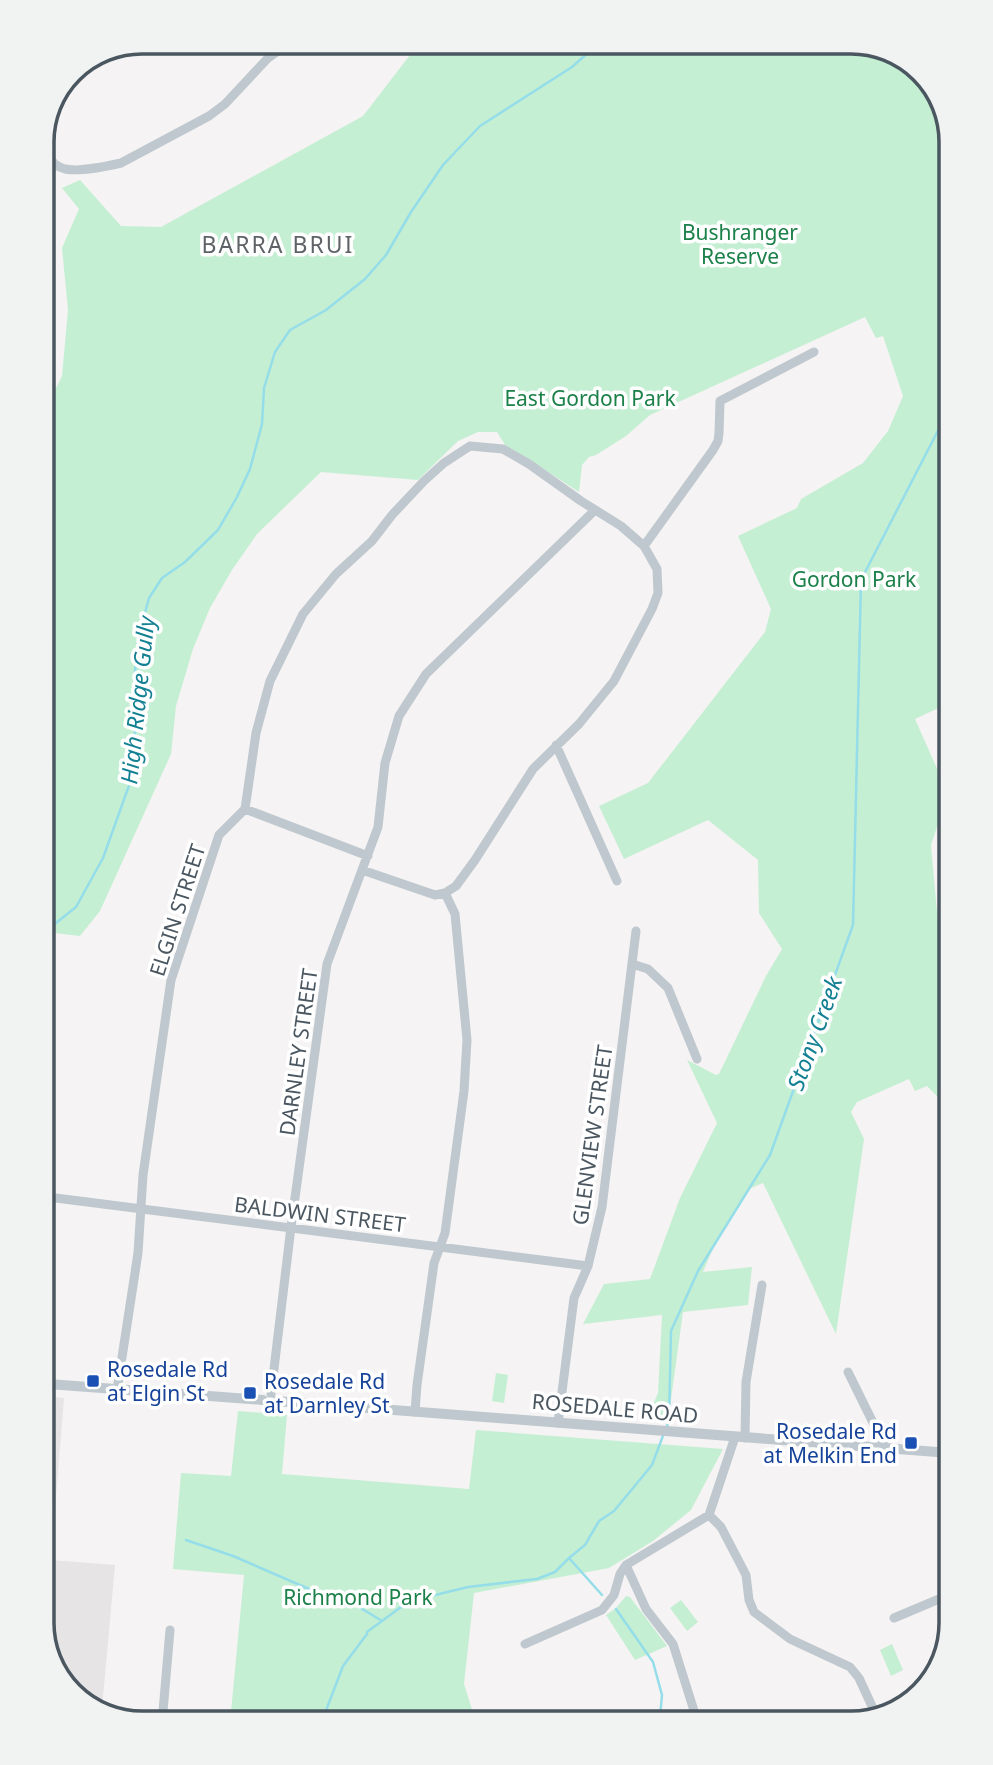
<svg xmlns="http://www.w3.org/2000/svg" width="993" height="1765" viewBox="0 0 993 1765" font-family="'Noto Sans',sans-serif">
<rect width="100%" height="100%" fill="#f5f3f3"/>
<!-- education -->
<path fill="#e6e4e5" d="M49,1397L64,1398L51,1560L115,1565L102,1708L85,1704L50,1661Z"/>
<!-- green -->
<path fill="#c5efd3" d="M420,42H857L907,59L943,104L946,594L940,599L945,705L915,719L947,791V797L931,845L937,912L947,945L948,1102L944,1103L927,1086L915,1091L909,1079L857,1102L851,1112L864,1139L836,1334L763,1183L749,1189L716,1241L703,1272L752,1267L748,1305L683,1312L668,1421L647,1419L658,1393L662,1315L583,1324L604,1284L650,1279L680,1198L717,1123L687,1060L716,1075L719,1074L766,976L782,949L759,913L758,860L708,820L624,859L599,806L648,783L765,632L771,609L738,536L797,508L801,499L863,463L888,431L903,396L883,336L876,338L865,317L650,415L626,436L596,455L589,457L582,465L579,492L525,457L507,448L497,432H478L458,441L418,480L321,472L257,534L232,570L210,608L193,649L176,706L171,754L100,911L80,936L46,932L44,412L62,376L68,310L62,248L79,209L62,188L80,180L121,226L161,227L363,116Z
M496,1373L508,1375L504,1403L492,1401Z
M238,1411L287,1415L282,1474L469,1489L476,1430L723,1449L691,1510L653,1541L609,1568L474,1593L464,1684L475,1719L230,1722L244,1575L173,1569L181,1473L231,1476Z
M626,1596L630,1597L667,1646L635,1660L606,1615L616,1608Z
M681,1600L698,1622L687,1631L670,1608Z
M892,1644L903,1670L891,1676L880,1650Z"/>
<g fill="none" stroke-linecap="round" stroke-linejoin="round">
<!-- stream -->
<path stroke="#94dde9" stroke-width="2.5" d="M46,931L76,907L103,858L131,780L135,731L134,680L139,635L149,598L162,578L185,562L218,530L237,497L250,469L262,424L264,388L275,352L290,330L326,310L365,279L386,255L411,212L443,165L480,126L572,67L600,42
M667,1426L669,1420L671,1331L698,1271L770,1155L853,925L861,580L945,417
M186,1540L233,1556L309,1589L349,1601L382,1621L401,1607L423,1598L468,1587L537,1579L555,1572L568,1559
M602,1595L569,1558L585,1545L599,1521L614,1511L652,1465L664,1433
M616,1609L653,1662L662,1695L660,1717
M367,1632L382,1621
M322,1721L343,1666L367,1634"/>
<!-- minor -->
<path stroke="#bfc8ce" stroke-width="9" d="M42,152C48,159 57,167 65,169C79,172 108,166 121,163L209,116L225,104L268,58L282,48L299,42
M42,192L54,163
M556,745L617,881
M245,809L368,856
M362,870L435,895L445,893L456,886L475,860L533,769L579,724L614,681L652,609L658,593L657,569L644,546L713,450L718,441L719,433L720,401L814,352
M632,964L648,969L668,988L697,1059
M48,1197L588,1266
M848,1372L886,1449
M117,1390L138,1253L143,1175L171,980L219,835L245,809L256,733L270,681L303,614L336,574L372,541L392,515L424,481L444,463L470,446L503,449L529,464L581,501L621,526L644,546
M271,1394L291,1227L327,964L378,827L385,763L399,716L426,674L595,510
M415,1412L417,1385L434,1263L445,1233L464,1091L467,1040L455,914L445,893
M558,1423L574,1298L588,1266L602,1207L636,931
M745,1438L746,1382L762,1285
M709,1515L721,1527L746,1575L749,1600L754,1612L790,1639L850,1667L859,1678L876,1715
M626,1565L646,1609L673,1644L696,1717
M894,1618L951,1594
M525,1644L602,1610L614,1595L620,1574L626,1565L709,1515L735,1437
M162,1723L170,1630"/>
<!-- tertiary -->
<path stroke="#bfc8ce" stroke-width="10" d="M48,1384L263,1400
M277,1401L950,1453"/>
</g>
<!-- markers -->
<g fill="#1a4fb4" stroke="#fff" stroke-width="2.5">
<rect x="86" y="1374" width="14" height="14" rx="3.5"/>
<rect x="243" y="1386" width="14" height="14" rx="3.5"/>
<rect x="904" y="1436" width="14" height="14" rx="3.5"/>
</g>
<g text-anchor="middle" dominant-baseline="central" stroke-width="7" stroke-linejoin="round" paint-order="stroke">
<!-- park labels -->
<g font-size="21" fill="#1c8049" stroke="#fff">
<text x="740" y="232">Bushranger<tspan x="740" dy="24">Reserve</tspan></text>
<text x="590" y="398">East Gordon Park</text>
<text x="854" y="579">Gordon Park</text>
<text x="358" y="1597">Richmond Park</text>
</g>
<!-- street labels -->
<g font-size="21" fill="#4b5760" stroke="#fff">
<text transform="translate(177 910) rotate(-72)">ELGIN STREET</text>
<text transform="translate(298 1052) rotate(-82)">DARNLEY STREET</text>
<text transform="translate(592 1135) rotate(-82)">GLENVIEW STREET</text>
<text transform="translate(320 1214) rotate(7)">BALDWIN STREET</text>
<text transform="translate(615 1408) rotate(5)">ROSEDALE ROAD</text>
</g>
<!-- transit labels -->
<g font-size="21" fill="#164399" stroke="#fff" text-anchor="start">
<text x="107" y="1369">Rosedale Rd<tspan x="107" dy="24">at Elgin St</tspan></text>
<text x="264" y="1381">Rosedale Rd<tspan x="264" dy="24">at Darnley St</tspan></text>
<text x="897" y="1431" text-anchor="end">Rosedale Rd<tspan x="897" dy="24">at Melkin End</tspan></text>
</g>
<!-- neighbourhood labels -->
<g font-size="23" letter-spacing="2" fill="#5f6367" stroke="#fff">
<text x="278" y="244">BARRA BRUI</text>
</g>
<!-- water labels -->
<g font-size="23" font-style="italic" fill="#138093" stroke="#fff">
<text transform="translate(137 700) rotate(-84)">High Ridge Gully</text>
<text transform="translate(814 1033) rotate(-70)">Stony Creek</text>
</g>
</g>
<!-- crop -->
<path d="M0 0H993V1765H0ZM142 54H851A88 88 0 0 1 939 142V1623A88 88 0 0 1 851 1711H142A88 88 0 0 1 54 1623V142A88 88 0 0 1 142 54Z" fill="#f1f2f2" fill-rule="evenodd"/>
<path fill="none" stroke="#4b5760" stroke-width="3.5" d="M142 54H851A88 88 0 0 1 939 142V1623A88 88 0 0 1 851 1711H142A88 88 0 0 1 54 1623V142A88 88 0 0 1 142 54Z"/>
</svg>
